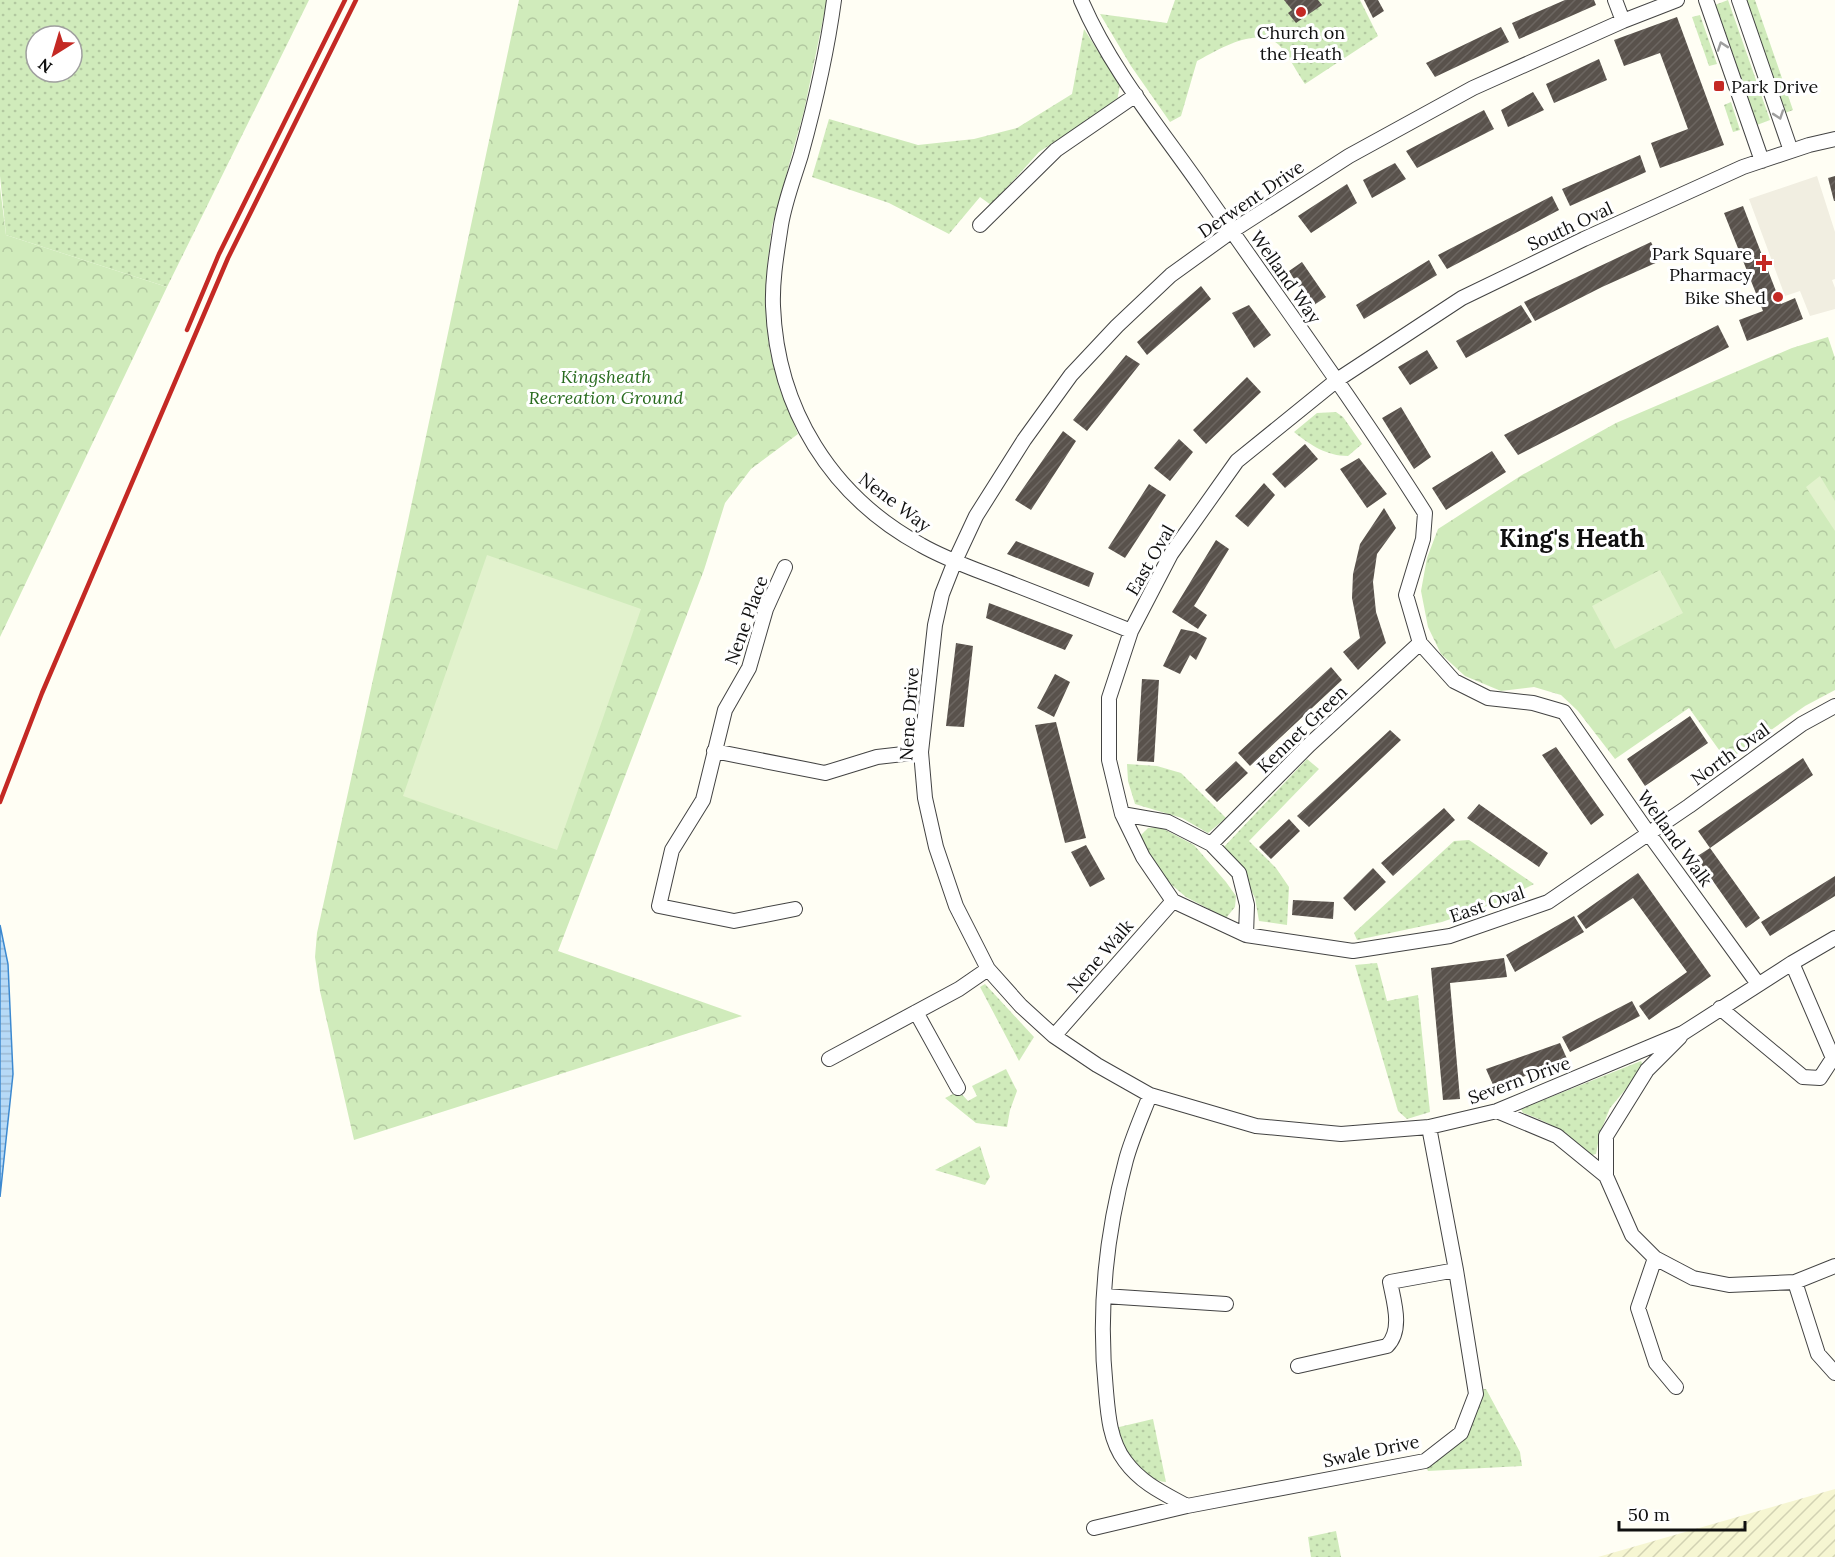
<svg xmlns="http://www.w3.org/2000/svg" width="1835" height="1557" viewBox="0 0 1835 1557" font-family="Lora,serif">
<defs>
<pattern id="farmland-furrows" width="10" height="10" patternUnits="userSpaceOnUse" patternTransform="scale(1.5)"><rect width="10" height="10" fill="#f6f6d2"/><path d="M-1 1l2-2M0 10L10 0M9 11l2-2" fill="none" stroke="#d2d2b3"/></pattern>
<pattern id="grass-dots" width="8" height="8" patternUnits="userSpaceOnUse" patternTransform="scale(1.5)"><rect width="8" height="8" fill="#d0ebbb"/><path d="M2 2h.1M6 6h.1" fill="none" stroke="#b2c8a0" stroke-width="1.8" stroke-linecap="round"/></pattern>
<pattern id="park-crowns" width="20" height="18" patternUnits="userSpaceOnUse" patternTransform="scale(1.5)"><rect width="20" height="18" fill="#d0ebbb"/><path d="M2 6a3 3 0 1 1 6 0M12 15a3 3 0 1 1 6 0" fill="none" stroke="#b2c8a0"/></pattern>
<pattern id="water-rules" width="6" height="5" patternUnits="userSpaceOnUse" patternTransform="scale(1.5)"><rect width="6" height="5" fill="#b7daf7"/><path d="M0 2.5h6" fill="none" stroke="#9cbad3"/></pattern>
<pattern id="building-hatch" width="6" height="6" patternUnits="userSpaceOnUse" patternTransform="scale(1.5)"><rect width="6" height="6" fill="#59524c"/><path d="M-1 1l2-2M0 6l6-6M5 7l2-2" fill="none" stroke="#6c6661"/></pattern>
</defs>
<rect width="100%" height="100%" fill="#fffef4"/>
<!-- farmland -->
<path fill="url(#farmland-furrows)" d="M1835,1489V1557H1598Z"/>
<!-- grass -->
<path fill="url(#grass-dots)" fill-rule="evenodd" d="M0,0H309L167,287L6,235L0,176ZM36,36H72V72H36Z
M1175,0H1360L1378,36L1305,84C1298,74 1287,53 1279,45C1257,25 1218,50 1197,61L1181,116L1170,122L1131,66L1100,14L1167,23Z
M1728,0L1770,120L1757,125L1715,5Z
M1746,0H1755L1793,110L1785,113Z
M1700,15L1717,64L1709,66L1692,17Z
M1084,29L1120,85L1117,101L1039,152L991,205L980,197L949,234L889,203L812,177L829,119L918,145L974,139L1017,128L1072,94Z
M1731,102L1740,130L1733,132L1724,105Z
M1336,412L1343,417L1362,444L1348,456C1327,456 1310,445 1294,432L1317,413Z
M1307,759L1319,769L1249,841L1276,868L1289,887L1287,925L1259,921L1255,898L1248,884L1222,849Z
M1127,764L1157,766L1181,773L1226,818L1208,833L1182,818L1135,804L1128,781Z
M1160,827L1194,845L1226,882L1236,896L1235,907L1226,918L1186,897L1167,881L1139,837L1148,828Z
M1469,840L1534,884L1498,902L1442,922L1357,940L1354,933L1454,841Z
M1377,963L1387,1001L1418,995L1430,1112L1407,1119L1398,1111L1355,965Z
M985,984L1034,1037L1019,1061L980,987Z
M1641,1061L1644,1067L1610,1108L1600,1133L1596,1154L1592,1155C1567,1134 1554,1124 1523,1113L1521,1109Z
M1006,1069L1017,1091L1010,1110L1007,1127L976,1123L945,1098L959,1091L968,1101L977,1096L972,1086Z
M980,1146L990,1177L985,1185L935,1170Z
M1480,1389H1486L1520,1452L1522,1466L1428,1471L1426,1467L1449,1452L1464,1435Z
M1153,1419L1166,1482C1142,1481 1123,1446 1115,1428Z
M1336,1531L1341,1557H1311L1308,1537Z"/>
<!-- park -->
<path fill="url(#park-crowns)" d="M519,0H827L804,111L772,226L767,267L766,302L769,347L779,387L798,434L751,469L725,503L704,570L558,951L742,1016L354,1140L320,991L315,957L317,933L406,530Z
M0,187L6,235L167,287L0,637Z
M1828,337L1835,358V690L1805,706L1727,761L1689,708L1615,759L1578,711L1561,695L1534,687L1501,691L1465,676L1441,654L1428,627L1421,591L1427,558L1438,529L1522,475L1616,423L1792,348Z"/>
<!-- pitch -->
<path fill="#e2f2cd" d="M1820,476L1835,501V531L1806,487Z
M487,555L641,609L557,850L403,796Z
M1660,570L1683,613L1615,649L1592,606Z"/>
<!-- plaza -->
<path fill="#f1eee1" d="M1817,176L1835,232V279L1832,280L1835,288V309L1810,316L1800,291L1785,296L1749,199Z"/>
<!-- water -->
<path fill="url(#water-rules)" stroke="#3c89d0" stroke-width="1.5" d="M0,925L8,964L13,1074L0,1197Z"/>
<!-- building -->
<path fill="url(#building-hatch)" d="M1284,0H1318L1322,5L1296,23L1288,13L1292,10Z
M1364,0H1378L1384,11L1373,18Z
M1565,0H1594L1596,5L1519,39L1512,23Z
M1677,17L1724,145L1660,168L1651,143L1688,129L1660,53L1624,66L1614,40Z
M1501,27L1509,42L1435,77L1426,63Z
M1599,59L1607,80L1554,103L1546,84Z
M1533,92L1544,110L1508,127L1501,110Z
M1484,110L1494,129L1417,168L1406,151Z
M1640,155L1646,172L1570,206L1562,189Z
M1395,163L1406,179L1372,198L1363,180Z
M1835,176V201H1834L1828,178Z
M1347,184L1357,203L1311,233L1298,216Z
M1552,196L1559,210L1447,269L1438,255Z
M1743,206L1781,304L1795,298L1803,319L1747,341L1739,320L1763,311L1724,213Z
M1651,242L1660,261L1602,287L1535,321L1524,302Z
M1429,260L1437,275L1364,319L1356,305Z
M1302,262L1326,297L1311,307L1289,271Z
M1201,286L1211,299L1147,355L1137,342Z
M1249,305L1271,335L1254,348L1232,313Z
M1521,305L1532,322L1466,358L1456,341Z
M1718,325L1729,347L1518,455L1504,435Z
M1427,350L1438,368L1410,385L1398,367Z
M1126,355L1140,364L1087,431L1073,420Z
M1247,377L1261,392L1206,444L1193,430Z
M1401,407L1431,457L1414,469L1382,418Z
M1063,431L1076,441L1031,510L1015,500Z
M1179,439L1193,452L1170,481L1154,468Z
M1305,444L1318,459L1285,488L1272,474Z
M1492,451L1506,472L1446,510L1432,488Z
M1359,458L1387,494L1367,508L1340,469Z
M1264,483L1275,495L1248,527L1235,516Z
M1149,484L1166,495L1125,558L1108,548Z
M1384,508L1396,528L1377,554L1373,582L1376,612L1386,643L1358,670L1343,652L1360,638L1352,598L1353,574L1360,544Z
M1216,540L1229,549L1194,606L1207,615L1198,629L1172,612Z
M1016,541L1094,573L1089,587L1007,554Z
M989,603L1073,635L1065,650L986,618Z
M1181,629L1196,632L1207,638L1196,660L1190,655L1180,674L1163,666Z
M956,643L973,646L964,727L946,726Z
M1331,667L1342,680L1250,766L1238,753Z
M1055,674L1070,682L1054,717L1037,708Z
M1142,679L1159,680L1154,762L1137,761Z
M1690,716L1708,743L1645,786L1627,759Z
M1056,722L1086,838L1065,843L1035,725Z
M1390,730L1401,740L1309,827L1297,816Z
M1556,747L1604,815L1591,825L1542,755Z
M1803,758L1813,775L1710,848L1698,831Z
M1236,761L1248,773L1217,802L1205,790Z
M1479,804L1548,853L1539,867L1467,818Z
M1444,808L1455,820L1393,876L1381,863Z
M1289,819L1300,831L1271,859L1259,847Z
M1086,845L1105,879L1090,887L1071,852Z
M1710,848L1760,918L1746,928L1696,857Z
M1373,868L1386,882L1355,911L1343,898Z
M1638,873L1711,976L1649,1020L1639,1006L1687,972L1633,898L1586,929L1577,916Z
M1835,876V896L1770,936L1761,922Z
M1293,900L1334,902L1333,919L1292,915Z
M1574,916L1584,932L1515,972L1506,955Z
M1504,958L1507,977L1450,983L1460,1099L1443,1100L1431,968Z
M1632,1001L1640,1016L1570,1052L1562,1037Z
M1560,1043L1568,1061L1494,1087L1486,1069Z"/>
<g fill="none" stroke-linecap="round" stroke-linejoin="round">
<defs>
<path id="minor" d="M834,0C827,52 815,104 801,155C794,178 785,201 781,225C777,252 772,279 773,306C777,409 831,496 921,545C947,560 977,570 1005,581C1047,597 1089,614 1131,631
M1081,0C1110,68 1159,127 1201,187C1276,295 1354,401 1425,513L1423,539L1406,595L1420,643L1454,681L1488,698L1533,703L1564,712L1649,834L1758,984
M1615,0L1623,21
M1677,0L1623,21L1473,88L1349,156L1232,231L1171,275L1117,326L1071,375L1024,440L976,516L955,561L942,594L935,625L921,752L925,798L936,847L956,906L988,969L1021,1006L1054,1036L1097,1065L1150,1095L1256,1126L1341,1134L1429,1127L1497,1111L1683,1033L1792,963L1835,938
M1706,0L1762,161
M1739,0L1791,151
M1835,139L1809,145L1743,167L1584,239L1462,298L1337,380L1237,461L1171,554L1131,631L1109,698V760L1122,814L1143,857L1173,901L1246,935L1353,951L1450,936L1548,902L1689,806L1802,724L1835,706
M980,225L1056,150L1136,95
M785,567L766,609L749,668L725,710L703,800L672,850L659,906L734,921L795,909
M714,751L825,773L877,757L921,752
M1122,814L1168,822L1211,844L1239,873L1247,905L1246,935
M1211,844L1309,745L1420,643
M1720,1008L1803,1077L1820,1078L1833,1058L1792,963
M916,1012L958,1088
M1054,1036L1173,901
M829,1059L959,989L988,969
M1150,1095C1142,1116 1132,1138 1126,1160C1106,1234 1098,1314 1106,1391C1108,1415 1110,1441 1125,1461C1141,1483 1163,1493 1187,1506L1425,1461L1461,1433L1476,1394L1456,1270L1429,1127
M1497,1111L1557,1136L1606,1176L1632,1235L1655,1258L1693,1278L1729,1285L1795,1282L1835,1266
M1606,1176V1136L1647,1070L1680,1037
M1655,1258L1638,1308L1656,1363L1676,1387
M1795,1282L1818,1354L1835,1373
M1104,1296L1226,1304
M1298,1366L1387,1346C1403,1330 1394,1302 1390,1282L1456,1270
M1094,1528L1187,1506"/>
</defs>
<!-- minor casing -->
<use href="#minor" stroke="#434343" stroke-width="16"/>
<!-- minor -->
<use href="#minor" stroke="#fff" stroke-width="14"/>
<!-- rail -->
<path stroke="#c42924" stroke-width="4.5" d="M187,330L219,254L345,0
M0,802L42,693L228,258L356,0"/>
</g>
<!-- one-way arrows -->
<defs><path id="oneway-chevron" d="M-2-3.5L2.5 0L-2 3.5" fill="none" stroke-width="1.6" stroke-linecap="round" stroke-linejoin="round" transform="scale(1.5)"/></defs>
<g stroke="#9f9f9f">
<use href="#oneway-chevron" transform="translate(1722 46) rotate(-109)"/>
<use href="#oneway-chevron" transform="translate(1779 115) rotate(71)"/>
</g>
<!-- markers -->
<g fill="#c42924" stroke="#fff" stroke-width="2">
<circle cx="1301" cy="12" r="6"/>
<rect x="1713" y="80" width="12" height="12" rx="3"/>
<path d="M1761 254h6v6h6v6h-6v6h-6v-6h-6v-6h6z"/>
<circle cx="1778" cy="297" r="6"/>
</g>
<g text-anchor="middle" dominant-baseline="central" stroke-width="6" stroke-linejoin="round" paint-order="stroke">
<!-- poi labels -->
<g font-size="18" fill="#101010" stroke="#fff" text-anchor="end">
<text x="1301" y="32" text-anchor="middle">Church on<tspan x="1301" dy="21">the Heath</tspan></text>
<text x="1731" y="86" text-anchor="start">Park Drive</text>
<text x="1752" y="253">Park Square<tspan x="1752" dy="21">Pharmacy</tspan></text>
<text x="1766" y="297">Bike Shed</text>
</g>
<!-- street labels -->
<g font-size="18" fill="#101010" stroke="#fff">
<text transform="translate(1251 199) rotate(-34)">Derwent Drive</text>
<text transform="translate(1570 226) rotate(-25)">South Oval</text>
<text transform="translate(1286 277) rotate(55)">Welland Way</text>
<text transform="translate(895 502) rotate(37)">Nene Way</text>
<text transform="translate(1150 560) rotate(-60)">East Oval</text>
<text transform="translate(746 620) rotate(-70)">Nene Place</text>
<text transform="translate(909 714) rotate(-86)">Nene Drive</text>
<text transform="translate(1302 729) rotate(-44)">Kennet Green</text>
<text transform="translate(1730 754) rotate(-36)">North Oval</text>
<text transform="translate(1675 838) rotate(54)">Welland Walk</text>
<text transform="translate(1487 904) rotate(-19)">East Oval</text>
<text transform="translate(1100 956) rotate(-49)">Nene Walk</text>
<text transform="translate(1519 1080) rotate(-20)">Severn Drive</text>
<text transform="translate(1371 1451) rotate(-12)">Swale Drive</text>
</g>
<!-- park labels -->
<g font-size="18" font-style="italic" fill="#286b1e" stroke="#fff">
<text x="606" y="376">Kingsheath<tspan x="606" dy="21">Recreation Ground</tspan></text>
</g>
<!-- district labels -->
<g font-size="24" font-weight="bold" fill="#101010" stroke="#fff">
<text x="1572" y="538">King's Heath</text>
</g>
</g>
<!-- north arrow -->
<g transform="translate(54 54) rotate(217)"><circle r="28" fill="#ffffff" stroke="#9f9f9f" stroke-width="1.5"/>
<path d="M0-4.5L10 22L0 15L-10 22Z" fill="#c42924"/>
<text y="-9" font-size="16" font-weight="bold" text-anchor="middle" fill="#101010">N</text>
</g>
<!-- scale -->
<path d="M1619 1521v9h126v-9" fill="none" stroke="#101010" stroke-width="3"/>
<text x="1628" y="1521" font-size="18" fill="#101010" stroke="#ffffff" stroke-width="4.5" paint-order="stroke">50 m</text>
</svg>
